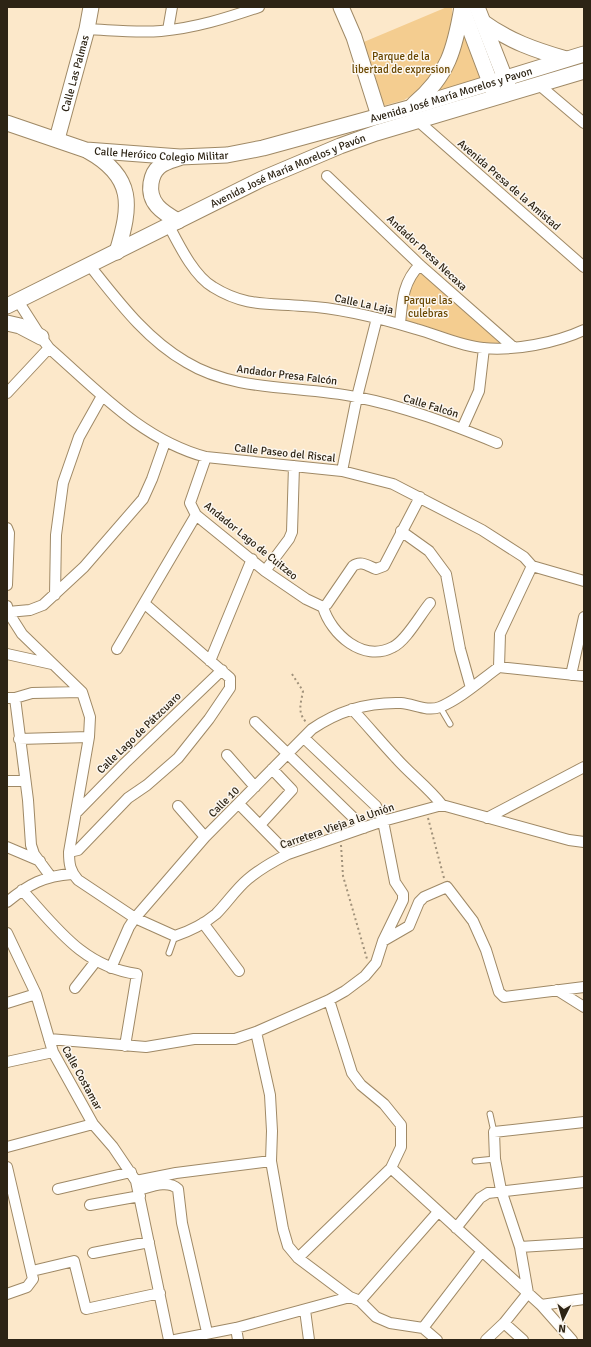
<svg xmlns="http://www.w3.org/2000/svg" width="591" height="1347" viewBox="0 0 591 1347" font-family="Signika,sans-serif">
<rect width="100%" height="100%" fill="#fce8ca"/>
<!-- green -->
<path fill="#f4cd90" d="M447,7H452V26L442,63L423,87L412,95L404,100L379,107L359,44Z
M463,30L485,79L428,98Z
M420,265L511,347L484,348L400,324L402,299Z"/>
<g fill="none" stroke-linecap="round" stroke-linejoin="round">
<defs>
<path id="lane" d="M440,707L450,724
M169,953L175,936
M490,1114L494,1132
M475,1161L495,1159"/>
<path id="street" d="M87,29C111,30 136,33 161,31C195,28 227,18 259,7
M168,30L172,7
M538,84L584,123
M418,121L584,267
M327,176L421,266L513,347
M169,226C179,245 194,276 213,287C245,307 268,303 303,306C341,308 380,318 416,329C438,335 460,346 483,348C514,351 556,343 584,330
M90,266C118,301 146,339 186,362C237,393 300,385 356,397C404,406 453,425 497,443
M18,301L41,337L49,348C97,390 142,440 206,457L342,471L393,484L482,530L524,557L532,566L584,581
M400,324C402,302 403,281 420,265
M7,393L49,348
M462,429L479,391L484,348
M206,457L190,503L196,515L265,571L306,599L323,607
M342,471L357,397L377,318
M7,528L9,533L7,585
M401,531L429,551L446,574L460,649L471,688
M265,571L289,539L292,532L294,466
M55,595L56,535L63,483L79,437L102,396
M7,606L8,612L22,634L82,692L90,717L89,737L69,852C69,864 70,871 78,880L135,918L175,936C190,931 204,924 216,914C227,903 236,889 248,879C260,869 274,861 288,854L383,821L442,805L569,840L584,842
M323,607L327,604L353,566C361,560 368,566 376,569L384,566L420,497
M323,607C331,634 363,663 393,647C406,641 420,615 430,603
M8,612L30,610L43,605L84,567L143,499L152,479L165,442
M117,649L196,515
M7,654L52,664
M210,661L252,559
M499,667L500,634L532,566
M571,675L584,617
M7,698H15L32,693L82,692
M15,698L28,800L31,845L34,854L51,877
M352,709C367,725 381,742 396,758C411,775 428,787 442,805
M255,722L364,828
M19,739L89,737
M227,755L255,787
M7,781H24
M239,804L288,854
M178,806L205,837
M76,813L125,763L222,670
M487,818L584,767
M260,825L292,790L272,769
M7,847L40,861
M69,852L78,850L128,798L147,785L178,758L209,719L230,688V678L145,604
M22,890C56,927 83,967 137,974L125,1046
M7,902C29,884 44,876 72,874
M203,923L239,971
M7,933L36,994L53,1052L93,1124L113,1147L136,1181L169,1340
M383,941L409,926L419,902L424,897L447,887L473,921L486,950L499,992L504,997L584,987
M111,968L129,927L135,918L205,837L312,729C338,711 369,702 401,703C414,704 427,712 440,707C460,699 481,680 499,667L584,676
M75,988L96,961
M557,990L584,1007
M7,1003L36,994
M256,1032L270,1095L272,1131L271,1161L283,1229L288,1246L298,1258L350,1297L360,1301L376,1317L390,1323L423,1328L437,1340
M49,1039L146,1047L194,1039H235L256,1032L329,1000L345,991L365,976L376,963L383,941L403,900V894L395,882L383,821L376,806L304,738
M7,1062L53,1052
M7,1147L93,1124
M7,1167L33,1279L27,1287L7,1294
M391,1168L541,1305L572,1340
M136,1181L176,1173L271,1161
M58,1189L131,1172
M138,1190C150,1187 168,1179 178,1189L182,1223L207,1332
M90,1205L140,1196
M456,1228L480,1198L488,1193L584,1182
M520,1247L584,1243
M93,1253L149,1242
M298,1258L391,1168L401,1147V1125L384,1104L361,1085L352,1073L329,1000
M32,1271L74,1261L86,1309L160,1293
M360,1301L438,1212
M541,1305L584,1299
M305,1310L309,1340
M504,1323L523,1340
M236,1328L238,1340
M423,1328L482,1251
M175,1340L236,1328L350,1297
M486,1340L504,1323L528,1293L520,1247L501,1190L495,1159L494,1132L584,1122"/>
<g id="secondary">
<path d="M341,7L354,37L379,116"/>
<path d="M477,7L508,86"/>
<path d="M462,8L493,90"/>
<path d="M483,22C509,41 535,50 566,59"/>
<path d="M414,104C448,76 455,48 462,7"/>
<path id="s1" d="M7,123L86,150L180,157L227,155L263,148L409,108L584,54"/>
<path id="s2" d="M57,139L87,29L91,7"/>
<path d="M88,151C135,177 131,206 117,252"/>
<path d="M178,221C162,212 148,203 151,183C152,177 154,171 159,167C164,162 173,160 179,158"/>
<path id="s3" d="M7,306L262,179L340,146L376,133L584,71"/>
<path d="M7,323L20,326L41,337"/>
</g>
</defs>
<!-- lane casing -->
<use href="#lane" stroke="#9f8966" stroke-width="7"/>
<!-- street casing -->
<use href="#street" stroke="#9f8966" stroke-width="12"/>
<!-- secondary casing -->
<use href="#secondary" stroke="#9f8966" stroke-width="17"/>
<!-- path -->
<path stroke="#a1927b" stroke-width="2" stroke-dasharray="2 3" stroke-linecap="butt" d="M292,674L303,691C301,703 297,712 306,722
M428,818L444,878
M341,845L343,876L367,959"/>
<!-- lane -->
<use href="#lane" stroke="#fff" stroke-width="5"/>
<!-- street -->
<use href="#street" stroke="#fff" stroke-width="10"/>
<!-- secondary -->
<use href="#secondary" stroke="#fff" stroke-width="15"/>
</g>
<g text-anchor="middle" dominant-baseline="central" stroke-width="3" stroke-linejoin="round" paint-order="stroke">
<!-- park labels -->
<g font-size="11" fill="#694700" stroke="#fcf7f0">
<text x="401" y="56">Parque de la<tspan x="401" dy="13">libertad de expresion</tspan></text>
<text x="428" y="300">Parque las<tspan x="428" dy="13">culebras</tspan></text>
</g>
<!-- street labels -->
<g font-size="11" fill="#2d2415" stroke="#fcf7f0">
<text stroke="none"><textPath href="#s2" startOffset="68">Calle Las Palmas</textPath></text>
<text stroke="none"><textPath href="#s1" startOffset="457">Avenida José María Morelos y Pavon</textPath></text>
<text stroke="none"><textPath href="#s1" startOffset="159">Calle Heróico Colegio Militar</textPath></text>
<text stroke="none"><textPath href="#s3" startOffset="312">Avenida José María Morelos y Pavón</textPath></text>
<text transform="translate(509 185) rotate(41)">Avenida Presa de la Amistad</text>
<text transform="translate(427 253) rotate(43)">Andador Presa Necaxa</text>
<text transform="translate(364 304) rotate(12)">Calle La Laja</text>
<text transform="translate(287 375) rotate(7)">Andador Presa Falcón</text>
<text transform="translate(431 406) rotate(17)">Calle Falcón</text>
<text transform="translate(285 453) rotate(6)">Calle Paseo del Riscal</text>
<text transform="translate(251 541) rotate(39)">Andador Lago de Cuitzeo</text>
<text transform="translate(139 733) rotate(-44)">Calle Lago de Pátzcuaro</text>
<text transform="translate(224 802) rotate(-45)">Calle 10</text>
<text transform="translate(337 826) rotate(-19)">Carretera Vieja a la Unión</text>
<text transform="translate(82 1078) rotate(61)">Calle Costamar</text>
</g>
</g>
<!-- border -->
<rect width="591" height="1347" fill="none" stroke="#2d2415" stroke-width="16"/>
<!-- north arrow -->
<g transform="translate(563 1319) rotate(185)" stroke="#fcf7f0" stroke-width="3" paint-order="stroke">
<path d="M0-3L7 15L0 10L-7 15Z" fill="#2d2415"/>
<text y="-6" font-size="11" font-weight="bold" text-anchor="middle" fill="#2d2415">N</text>
</g>
</svg>
